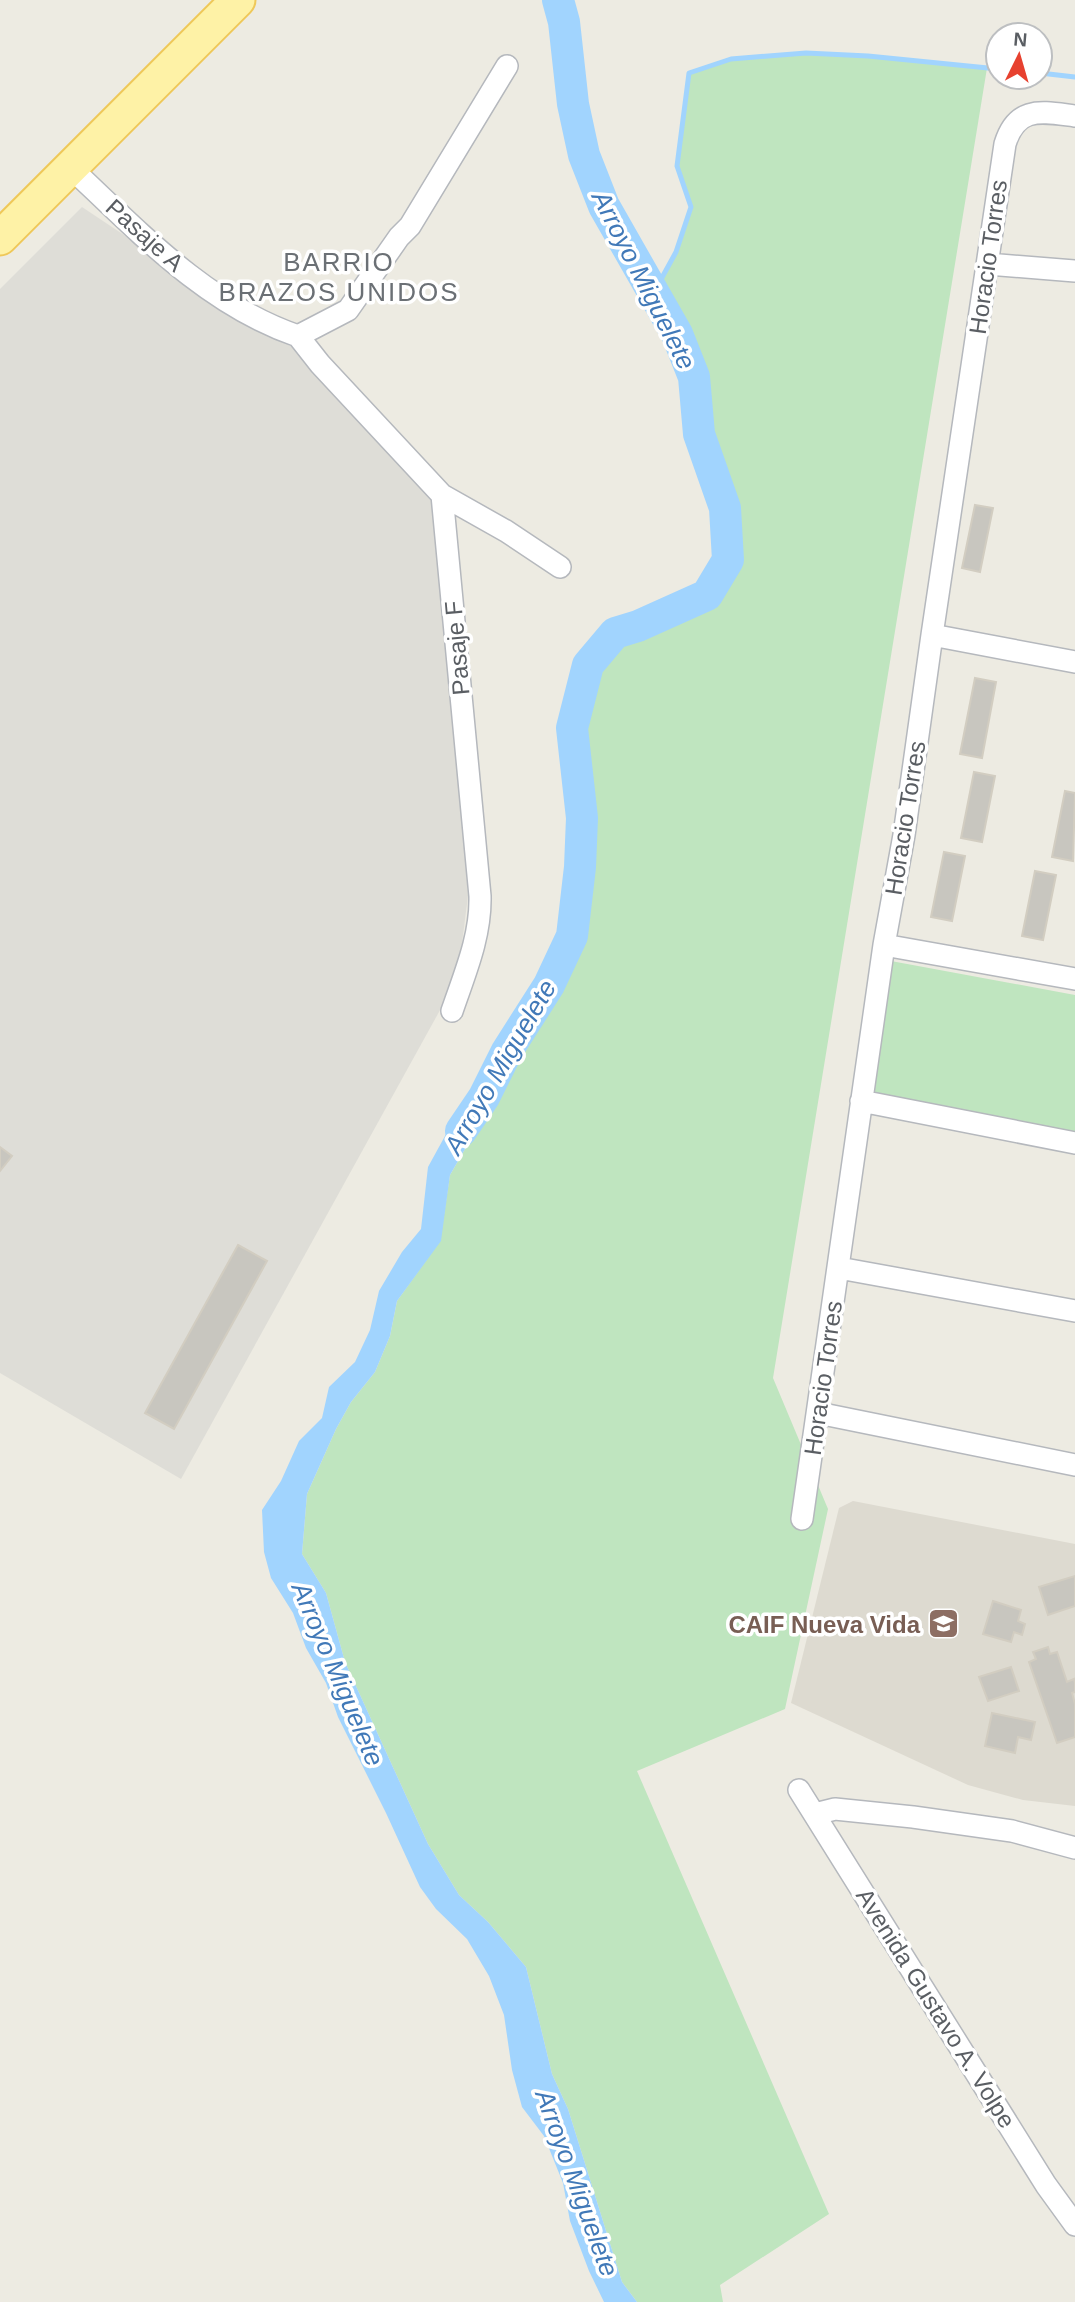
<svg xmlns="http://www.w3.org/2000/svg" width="1075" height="2302" viewBox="0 0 1075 2302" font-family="Arial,sans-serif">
<rect width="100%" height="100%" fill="#edebe2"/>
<!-- industrial -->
<path fill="#deddd7" d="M82,207L307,357L437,500L468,896L462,943L450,992L181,1479L0,1373V289Z"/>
<!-- education -->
<path fill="#dddad0" d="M853,1501L1075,1544V1806L1023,1800L968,1785L791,1703L839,1508Z"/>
<!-- green -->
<path fill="#bfe5bf" d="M806,53L868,56L987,68L773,1378L828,1509L785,1709L637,1771L829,2214L720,2285L723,2302H637L622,2282L568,2109L552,2074L526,1967L488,1922L459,1895L428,1844L345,1662L326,1593L302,1554L307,1494L336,1429L351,1402L375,1372L390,1336L397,1301L440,1241L450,1175L480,1123L484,1097L507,1051L549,985L572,936L580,867L582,818L572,728L588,665L615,633L638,626L707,595L728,560L725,508L699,434L694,377L677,334L653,294L676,252L690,207L677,166L689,73L731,59Z
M891,961L1075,995V1133L871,1097Z"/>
<!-- water -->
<path fill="#a1d4fe" d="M484,1097L480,1123L450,1175L441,1241L397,1301L390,1336L375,1372L351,1402L336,1429L307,1494L302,1554L326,1593L345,1662L428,1844L459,1895L488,1922L526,1967L552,2074L568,2109L622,2282L637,2302H604L589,2271L570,2221L563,2183L544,2136L522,2107L512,2070L504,2015L489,1976L467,1939L436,1909L420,1887L386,1813L338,1717L326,1683L306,1648L293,1613L271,1578L264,1552L262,1510L281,1481L299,1441L322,1418L329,1387L355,1362L370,1330L379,1291L402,1252L421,1229L428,1167L451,1125Z"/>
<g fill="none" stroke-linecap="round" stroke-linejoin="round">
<!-- stream -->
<path stroke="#a1d4fe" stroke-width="5" d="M1040,73L1075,77
M653,294L676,252L691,207L677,166L689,73L731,59L806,53L868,56L998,69"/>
<!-- river -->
<path stroke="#a1d4fe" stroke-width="32" d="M461,1131L484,1097L507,1051L549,985L572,936L580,867L582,818L572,728L588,665L615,633L638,626L707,595L728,560L725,508L699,434L694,377L677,334L604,206L584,155L573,104L564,22L558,0"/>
</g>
<!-- building -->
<path fill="#c8c6bf" stroke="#d2cdc1" stroke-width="2" d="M975,505L993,508L980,572L962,568Z
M975,678L996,682L982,758L960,754Z
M974,772L995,776L982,842L961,838Z
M1065,791L1075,793L1073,861L1052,857Z
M944,852L965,856L952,921L931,917Z
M1035,871L1056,875L1043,940L1022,936Z
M0,1147L12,1156L0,1171Z
M238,1245L267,1261L174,1429L145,1413Z
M1075,1576V1606L1048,1615L1039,1587Z
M993,1601L1021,1610L1018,1621L1025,1624L1022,1635L1014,1632L1011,1642L983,1634Z
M1048,1647L1050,1654L1057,1652L1067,1682L1074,1679L1075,1683V1692L1072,1693L1075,1704V1737L1057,1743L1029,1662L1036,1659L1033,1652Z
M1011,1667L1019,1691L988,1701L979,1677Z
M992,1713L1035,1722L1031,1740L1018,1737L1015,1753L985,1746Z"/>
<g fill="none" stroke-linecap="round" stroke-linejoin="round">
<defs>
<path id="street" d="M70,167C139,232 207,305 298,336
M988,264L1075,271
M298,336L320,364L442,495L480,896C481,936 465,973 452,1011
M298,336L348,310L399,237L410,226L507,66
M442,495L506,531L560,567
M932,635L1075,662
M884,945L1075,979
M861,1101L1075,1143
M839,1268L1075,1311
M818,1413L1075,1465
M802,1519L884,945L904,835L932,635L1005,144C1017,105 1042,112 1075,116
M799,1790L1046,2185L1075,2225
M815,1814L835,1809L913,1817L1012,1831L1075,1848"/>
<path id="primary" d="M0,238L238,0"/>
</defs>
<!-- street casing -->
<use href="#street" stroke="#b5b8bd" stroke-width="24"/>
<!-- primary casing -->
<use href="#primary" stroke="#efc859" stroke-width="37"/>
<!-- street -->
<use href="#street" stroke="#fff" stroke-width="21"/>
<!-- primary -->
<use href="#primary" stroke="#fef2a6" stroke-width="33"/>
</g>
<!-- icons -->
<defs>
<symbol id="school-square" viewBox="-11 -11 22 22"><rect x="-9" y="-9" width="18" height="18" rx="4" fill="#8d6e63" stroke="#fff"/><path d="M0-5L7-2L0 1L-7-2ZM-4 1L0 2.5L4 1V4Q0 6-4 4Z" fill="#fff"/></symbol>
</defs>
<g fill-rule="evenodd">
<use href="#school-square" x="926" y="1606" width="35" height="35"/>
</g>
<g text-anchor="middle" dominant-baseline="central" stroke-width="7" stroke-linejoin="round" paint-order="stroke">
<!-- street labels -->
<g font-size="24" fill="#5a5e63" stroke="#fff">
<text transform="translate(145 235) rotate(42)">Pasaje A</text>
<text transform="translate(988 257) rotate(-82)">Horacio Torres</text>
<text transform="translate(457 648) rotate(-95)">Pasaje F</text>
<text transform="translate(905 818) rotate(-81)">Horacio Torres</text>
<text transform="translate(823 1378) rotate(-82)">Horacio Torres</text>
<text transform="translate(936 2008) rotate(58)">Avenida Gustavo A. Volpe</text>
</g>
<!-- education labels -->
<g font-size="24" font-weight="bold" fill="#785e54" stroke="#fff" text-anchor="end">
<text x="920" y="1624">CAIF Nueva Vida</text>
</g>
<!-- neighbourhood labels -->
<g font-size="26" letter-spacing="2" fill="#6b7075" stroke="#fff">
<text x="339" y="262">BARRIO<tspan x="339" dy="30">BRAZOS UNIDOS</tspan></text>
</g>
<!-- water labels -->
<g font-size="26" font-style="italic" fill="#4179b8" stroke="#fff">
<text transform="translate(644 280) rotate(63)">Arroyo Miguelete</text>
<text transform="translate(500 1067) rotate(-60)">Arroyo Miguelete</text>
<text transform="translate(338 1674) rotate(67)">Arroyo Miguelete</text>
<text transform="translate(577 2183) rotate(70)">Arroyo Miguelete</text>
</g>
</g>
<!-- north arrow -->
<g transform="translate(1019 56) rotate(5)"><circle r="33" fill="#ffffff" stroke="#bdbfc1" stroke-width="2"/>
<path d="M0-5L12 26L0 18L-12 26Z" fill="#e7412f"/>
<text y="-10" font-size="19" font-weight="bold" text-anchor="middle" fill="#5a5e63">N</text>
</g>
</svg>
